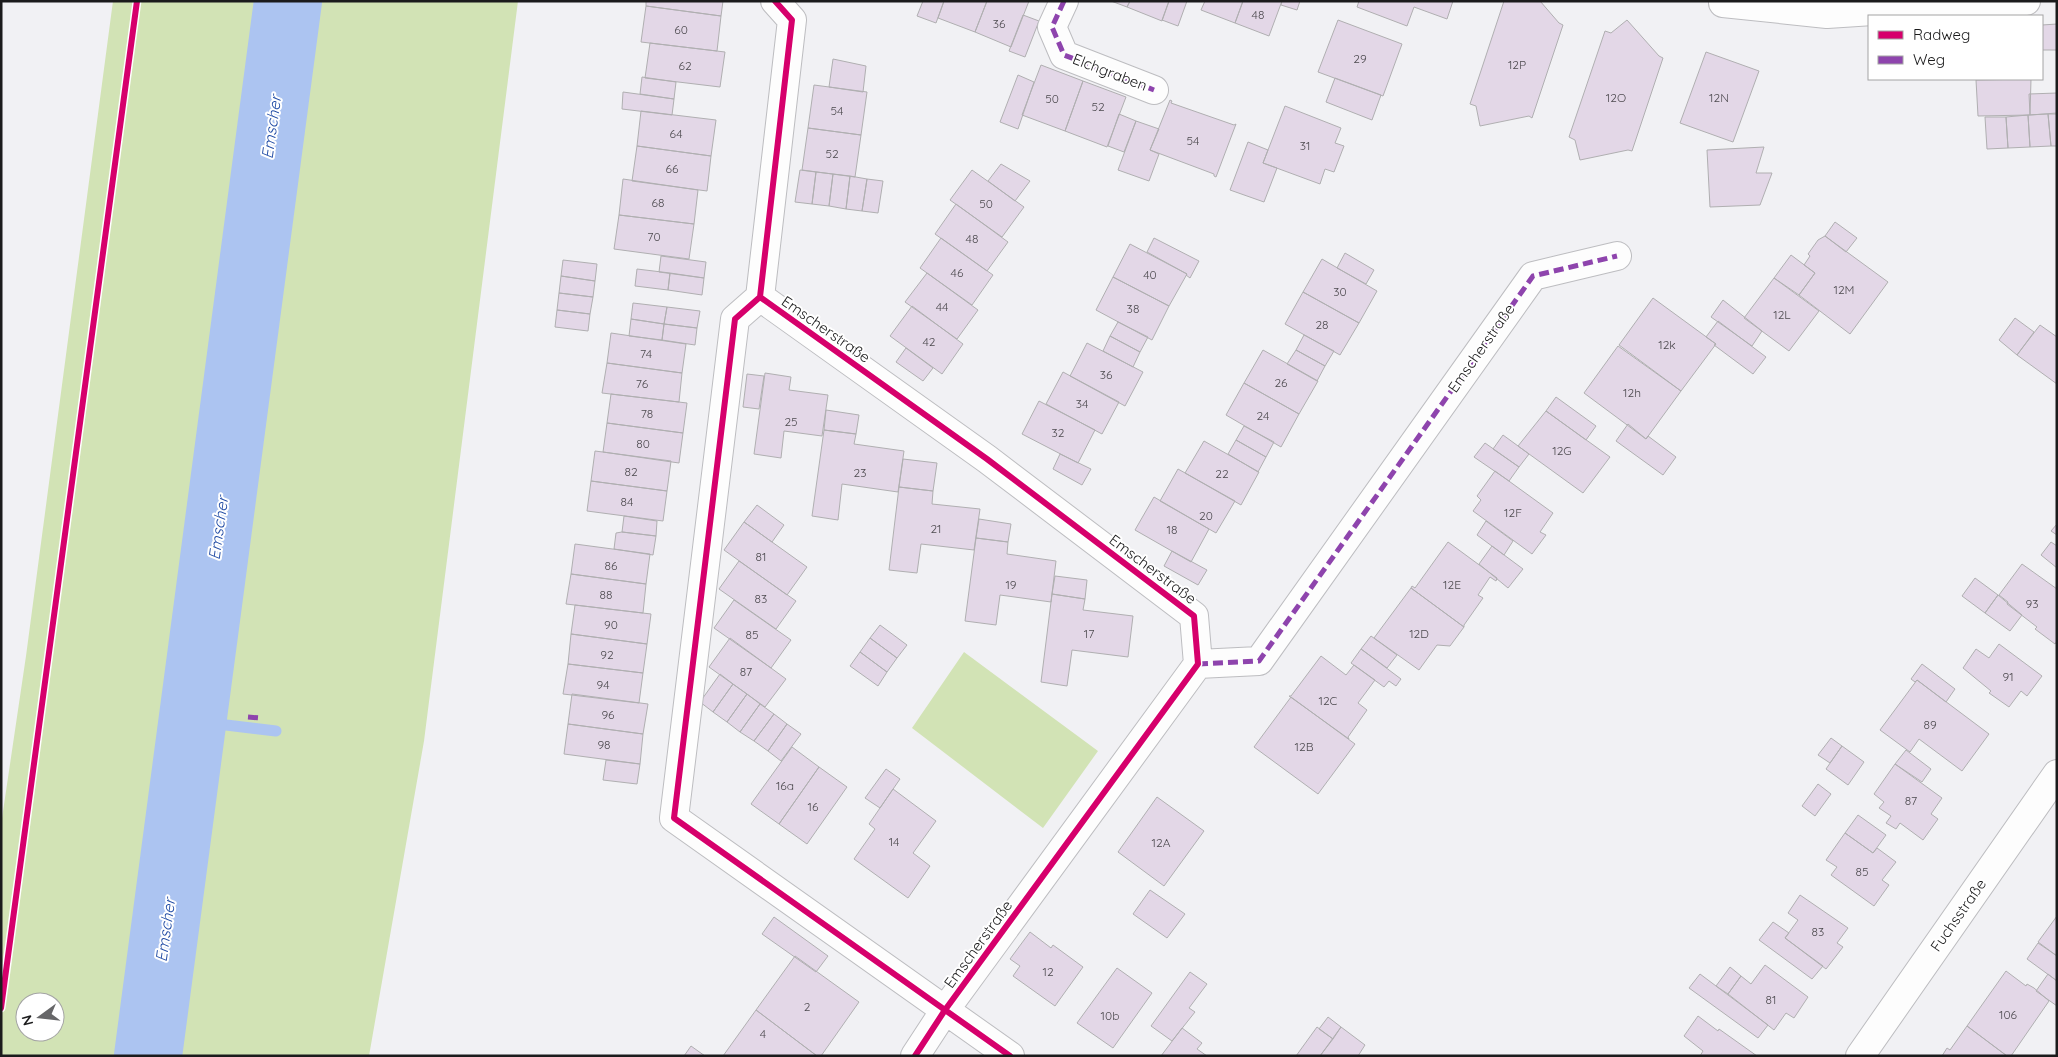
<svg xmlns="http://www.w3.org/2000/svg" width="2058" height="1057" viewBox="0 0 2058 1057" font-family="Quicksand,sans-serif">
<rect width="100%" height="100%" fill="#f1f1f4"/>
<!-- green -->
<path fill="#d2e3b5" fill-rule="evenodd" d="M113,1H518L424,741L369,1056H1V825L26,656ZM25,1002H55V1032H25Z
M964,652L1098,751L1043,828L912,728Z"/>
<g fill="none" stroke-linecap="round" stroke-linejoin="round">
<!-- stream -->
<path stroke="#acc4f1" stroke-width="11" d="M193,721L276,731"/>
<!-- river -->
<path stroke="#acc4f1" stroke-width="68" d="M148,1056L288,1"/>
</g>
<!-- building -->
<path fill="#e3d7e7" stroke="#b0afb1" d="M646,1H723L721,16L646,6Z
M923,1H944L936,23L917,16Z
M944,1H987L975,32L938,18Z
M987,1H1029L1011,47L975,32Z
M1111,1H1130L1127,7Z
M1130,1H1169L1162,21L1127,7Z
M1169,1H1187L1178,26L1162,20Z
M1205,1H1243L1235,23L1201,10Z
M1243,1H1282L1269,36L1235,23Z
M1282,1H1300L1297,10L1281,5Z
M1359,1H1453L1447,19L1414,7L1407,26L1357,7Z
M1504,1H1540L1559,23L1563,25L1532,118L1529,116L1480,126L1476,106L1470,104Z
M646,6L721,16L717,51L641,42Z
M1023,15L1039,21L1025,57L1009,51Z
M1338,20L1402,44L1383,96L1318,72Z
M1627,20L1659,56L1663,58L1632,151L1628,150L1580,160L1575,140L1569,137L1605,31L1611,33Z
M2057,24V50H2042V25Z
M650,43L725,52L720,87L645,78Z
M1706,52L1759,71L1733,142L1680,123Z
M833,59L866,66L863,92L829,87Z
M1041,65L1083,81L1065,131L1022,115Z
M1018,75L1034,82L1018,129L1000,122Z
M642,77L676,82L674,99L640,94Z
M1335,78L1381,95L1372,120L1326,102Z
M2031,79L2030,115L1978,116L1976,80Z
M1083,81L1126,97L1107,147L1065,131Z
M814,85L867,92L861,135L808,128Z
M623,92L674,99L672,115L622,109Z
M2057,93V113L2030,115L2029,94Z
M1170,100L1172,101L1171,103L1234,125L1236,124L1216,177L1214,176V174L1150,150Z
M1285,106L1341,128L1335,143L1344,146L1334,172L1325,169L1320,184L1263,163Z
M641,111L716,120L711,156L637,146Z
M1119,114L1136,121L1124,152L1108,146Z
M2048,114L2051,146L2030,147L2028,115Z
M2048,114H2057V146H2051Z
M2028,115L2030,147L2008,148L2006,117Z
M1985,117H2006L2008,148L1987,149Z
M1136,121L1159,129L1150,150L1159,154L1149,181L1118,170Z
M808,128L861,135L855,177L802,170Z
M1248,142L1268,150L1263,163L1277,168L1264,202L1230,190Z
M637,146L711,156L707,191L632,181Z
M1764,147L1756,173H1772L1760,205L1710,207L1707,150Z
M1001,164L1030,181L1015,201L988,181Z
M800,170L816,172L812,204L795,202Z
M972,170L1024,207L1002,237L950,200Z
M816,172L833,174L829,206L812,204Z
M833,174L850,176L846,209L829,206Z
M850,176L867,179L862,211L846,209Z
M623,179L698,190L694,224L619,215Z
M867,179L883,181L878,213L862,211Z
M956,204L1008,242L987,271L935,234Z
M619,215L694,224L689,259L614,249Z
M1835,222L1857,238L1846,252L1825,236Z
M1825,236L1888,282L1850,334L1799,295L1815,273L1804,265L1810,256L1808,254L1818,240Z
M941,238L993,275L972,305L920,268Z
M1154,238L1199,261L1190,278L1186,275L1187,274L1147,252Z
M1130,244L1187,274L1169,306L1113,277Z
M1345,253L1374,270L1366,284L1337,268Z
M1791,255L1815,273L1799,295L1774,278Z
M661,256L706,262L704,278L659,272Z
M1322,259L1377,291L1359,323L1303,292Z
M563,260L597,264L595,281L561,276Z
M637,269L670,273L668,290L635,286Z
M670,273L704,278L702,295L668,290Z
M927,273L978,310L957,339L905,302Z
M561,276L595,281L593,297L559,293Z
M1113,277L1169,306L1152,340L1096,310Z
M1774,278L1819,311L1789,351L1744,318Z
M1303,292L1359,323L1340,355L1285,324Z
M559,293L593,297L590,314L557,310Z
M1653,298L1716,344L1681,391L1619,345Z
M1723,300L1762,331L1752,346L1711,317Z
M633,303L667,307L664,324L631,319Z
M912,306L963,344L942,374L890,336Z
M667,307L700,311L697,328L664,324Z
M557,310L590,314L588,331L555,327Z
M2015,318L2034,332L2017,355L1999,340Z
M631,319L664,324L662,340L629,336Z
M1718,321L1766,357L1753,374L1714,345L1716,344L1706,337Z
M1118,322L1148,337L1140,352L1110,336Z
M664,324L697,328L695,345L662,340Z
M2040,325L2057,337V384L2017,355Z
M611,333L686,344L682,373L607,363Z
M1304,335L1334,351L1325,366L1296,350Z
M1110,336L1140,352L1133,367L1103,351Z
M1087,343L1143,372L1125,406L1070,376Z
M1618,346L1681,391L1646,439L1584,393Z
M906,348L933,368L923,381L896,362Z
M1263,350L1318,381L1299,414L1244,383Z
M1296,350L1325,366L1317,381L1287,364Z
M607,363L682,373L679,402L602,393Z
M1063,372L1119,402L1102,434L1046,404Z
M765,373L791,377L789,390L828,395L822,436L784,431L781,458L754,454Z
M747,374L764,376L759,409L743,407Z
M1244,383L1299,414L1281,447L1226,415Z
M611,394L687,403L683,433L607,423Z
M1556,397L1596,426L1586,440L1546,411Z
M1039,401L1095,430L1078,463L1022,434Z
M826,410L859,415L856,434L824,430Z
M1546,411L1610,457L1583,493L1518,446Z
M607,423L683,433L679,463L603,452Z
M1628,424L1646,439L1648,436L1676,457L1663,475L1616,441Z
M1244,426L1274,442L1266,457L1236,440Z
M824,430L856,434L854,444L904,451L898,492L842,484L838,520L812,516Z
M1503,435L1529,454L1519,467L1493,449Z
M1236,440L1266,457L1258,472L1228,454Z
M1204,441L1259,472L1241,505L1185,473Z
M1485,443L1519,467L1509,481L1474,457Z
M595,451L671,461L667,491L591,481Z
M1060,454L1091,469L1082,485L1053,469Z
M903,459L937,463L933,491L899,487Z
M1178,469L1235,501L1216,533L1160,501Z
M1495,471L1553,513L1540,532L1546,535L1532,554L1473,511L1481,500L1477,496Z
M591,481L667,491L663,521L587,511Z
M899,487L933,491L932,504L980,509L974,550L921,544L917,573L889,570Z
M1154,497L1209,529L1191,562L1135,530Z
M757,505L784,525L772,542L744,522Z
M624,516L657,521L656,536L622,532Z
M979,519L1011,524L1008,542L976,538Z
M1486,521L1513,541L1504,555L1477,535Z
M744,522L807,567L787,595L724,550Z
M2057,524V535L2051,531Z
M622,532L656,536L653,555L614,549L616,533Z
M976,538L1008,542L1007,554L1056,561L1051,602L1000,595L996,625L965,621Z
M1448,542L1497,578L1496,581L1490,577L1478,595L1483,598L1464,625V627L1411,588L1412,586L1415,588Z
M2051,542L2057,546V568L2041,555Z
M575,544L650,554L646,584L571,574Z
M1492,546L1523,569L1508,588L1479,564Z
M1172,551L1207,570L1198,585L1164,566Z
M739,561L796,601L776,629L719,589Z
M2022,564L2057,589V641L2055,644L2035,629L2037,627L2007,604L2008,602L1999,595Z
M571,574L646,584L643,613L566,604Z
M1055,576L1087,580L1085,599L1052,594Z
M1975,578L1998,595L1985,613L1962,596Z
M1411,588L1464,627L1450,646L1437,645L1419,670L1374,638Z
M1052,594L1085,599L1083,610L1133,616L1128,657L1072,650L1067,686L1041,682Z
M1998,595L2022,615L2010,631L1985,613Z
M734,600L791,640L771,668L714,628Z
M575,605L651,614L647,644L571,634Z
M880,625L907,645L897,658L870,638Z
M571,634L647,644L643,673L568,664Z
M1371,636L1397,655L1387,668L1361,649Z
M730,638L786,679L765,707L709,667Z
M870,638L897,658L887,672L860,652Z
M1999,644L2042,676L2027,696L2021,691L2009,707L1989,693L1991,691L1963,668L1976,649L1989,658Z
M1361,649L1401,679L1396,686L1389,681L1384,687L1351,663Z
M860,652L887,672L878,686L850,666Z
M1321,656L1346,675L1354,665L1375,680L1358,703L1367,710L1348,737L1349,739L1289,696H1291Z
M568,664L643,673L639,703L563,694Z
M1922,664L1955,689L1946,702L1917,680L1915,682L1911,679Z
M720,674L733,684L713,712L700,702Z
M1917,680L1989,734L1962,771L1919,739L1910,752L1880,730Z
M733,684L747,694L727,722L713,712Z
M572,694L648,704L643,734L568,724Z
M747,694L760,704L740,732L727,722Z
M1291,697L1355,744L1318,794L1254,747Z
M760,704L774,714L754,741L740,732Z
M774,714L787,724L768,751L754,741Z
M568,724L643,734L640,764L564,754Z
M787,724L801,734L781,761L768,751Z
M1831,738L1842,746L1830,763L1818,755Z
M1842,746L1864,762L1848,785L1826,769Z
M792,747L819,767L779,824L751,804Z
M1906,750L1931,769L1922,782L1895,764Z
M606,760L640,764L637,784L603,780Z
M1895,764L1942,798L1931,814L1938,819L1923,840L1900,823L1896,829L1886,823L1891,816L1879,808L1884,802L1874,794Z
M819,767L847,787L807,844L779,824Z
M886,769L900,779L880,808L865,798Z
M1818,784L1831,794L1815,816L1802,806Z
M893,789L936,821L913,853L930,866L908,898L854,859L875,829L869,824Z
M1157,797L1204,831L1164,886L1118,852Z
M1858,815L1886,835L1873,853L1845,833Z
M1845,833L1873,853L1877,848L1896,862L1882,880L1889,885L1874,906L1831,875L1837,867L1826,860Z
M1150,890L1185,914L1167,938L1133,914Z
M1800,895L1848,928L1837,943L1843,947L1826,969L1785,938L1798,920L1788,913Z
M2057,916V956L2038,942Z
M774,917L828,956L816,972L762,934Z
M1773,922L1789,933L1785,938L1823,966L1812,979L1759,940Z
M1030,932L1051,948L1053,945L1083,967L1055,1006L1013,976L1020,966L1010,959Z
M2038,943L2057,956V981L2027,959Z
M795,956L859,1002L821,1056H817L756,1010Z
M1765,965L1808,997L1794,1018L1786,1013L1774,1030L1728,994L1741,976L1751,984Z
M1730,967L1741,976L1728,994L1716,986Z
M1117,968L1152,993L1113,1048L1077,1023Z
M2006,971L2026,986L2027,984L2034,988L2049,1001L2011,1056H2007L1967,1026Z
M1190,972L1207,984L1189,1008L1195,1012L1172,1041L1151,1026Z
M1700,974L1768,1025L1758,1038L1689,988Z
M2048,974L2057,981V1006L2036,991Z
M756,1010L817,1056H723Z
M1698,1016L1718,1031L1719,1029L1757,1056H1700L1703,1051L1684,1036Z
M1328,1017L1341,1027L1333,1039L1319,1029Z
M1967,1026L2007,1056H1942L1947,1048L1950,1050Z
M1317,1027L1333,1039L1320,1056H1296Z
M1341,1027L1365,1045L1358,1056H1320Z
M1182,1028L1202,1043L1197,1049L1207,1056H1161Z
M691,1046L705,1056H684Z"/>
<g fill="none" stroke-linecap="round" stroke-linejoin="round">
<defs>
<path id="minor" d="M775,1L792,20L760,297L735,319L674,818L1010,1056
M1064,1L1052,27L1064,55L1154,90
M1723,3L1827,14L2026,1
M760,297L987,459L1194,616L1198,664L945,1010L915,1056
M1198,664L1259,661L1533,276L1617,256
M1860,1056L2057,774"/>
</defs>
<!-- minor casing -->
<use href="#minor" stroke="#bdbdc0" stroke-width="30"/>
<!-- minor -->
<use href="#minor" stroke="#fdfdfd" stroke-width="28"/>
<!-- quiet -->
<path stroke="#8e44ad" stroke-width="5" stroke-dasharray="10 5" stroke-linecap="butt" d="M1064,1L1052,27L1064,55L1154,90
M1198,664L1259,661L1533,276L1617,256
M248,717L260,718"/>
<defs>
<path id="cycleway" d="M775,1L792,20L760,297L735,319L674,818L1010,1056
M760,297L987,459L1194,616L1198,664L945,1010L915,1056
M1,1008L137,1"/>
</defs>
<!-- cycleway casing -->
<use href="#cycleway" stroke="#fff" stroke-width="9"/>
<!-- cycleway -->
<use href="#cycleway" stroke="#d6006c" stroke-width="6"/>
</g>
<g text-anchor="middle" dominant-baseline="central" stroke-width="4" stroke-linejoin="round" paint-order="stroke">
<!-- number labels -->
<g font-size="12" fill="#4d4a4f">
<text x="1258" y="14">48</text>
<text x="999" y="23">36</text>
<text x="681" y="29">60</text>
<text x="1360" y="58">29</text>
<text x="1517" y="64">12P</text>
<text x="685" y="65">62</text>
<text x="1616" y="97">12O</text>
<text x="1719" y="97">12N</text>
<text x="1052" y="98">50</text>
<text x="1098" y="106">52</text>
<text x="837" y="110">54</text>
<text x="676" y="133">64</text>
<text x="1193" y="140">54</text>
<text x="1305" y="145">31</text>
<text x="832" y="153">52</text>
<text x="672" y="168">66</text>
<text x="658" y="202">68</text>
<text x="986" y="203">50</text>
<text x="654" y="236">70</text>
<text x="972" y="238">48</text>
<text x="957" y="272">46</text>
<text x="1150" y="274">40</text>
<text x="1844" y="289">12M</text>
<text x="1340" y="291">30</text>
<text x="942" y="306">44</text>
<text x="1133" y="308">38</text>
<text x="1782" y="314">12L</text>
<text x="1322" y="324">28</text>
<text x="929" y="341">42</text>
<text x="1667" y="344">12k</text>
<text x="646" y="353">74</text>
<text x="1106" y="374">36</text>
<text x="1281" y="382">26</text>
<text x="642" y="383">76</text>
<text x="1632" y="392">12h</text>
<text x="1082" y="403">34</text>
<text x="647" y="413">78</text>
<text x="1263" y="415">24</text>
<text x="791" y="421">25</text>
<text x="1058" y="432">32</text>
<text x="643" y="443">80</text>
<text x="1562" y="450">12G</text>
<text x="631" y="471">82</text>
<text x="860" y="472">23</text>
<text x="1222" y="473">22</text>
<text x="627" y="501">84</text>
<text x="1513" y="512">12F</text>
<text x="1206" y="515">20</text>
<text x="936" y="528">21</text>
<text x="1172" y="529">18</text>
<text x="761" y="556">81</text>
<text x="611" y="565">86</text>
<text x="1011" y="584">19</text>
<text x="1452" y="584">12E</text>
<text x="606" y="594">88</text>
<text x="761" y="598">83</text>
<text x="2032" y="603">93</text>
<text x="611" y="624">90</text>
<text x="1089" y="633">17</text>
<text x="1419" y="633">12D</text>
<text x="752" y="634">85</text>
<text x="607" y="654">92</text>
<text x="746" y="671">87</text>
<text x="2008" y="676">91</text>
<text x="603" y="684">94</text>
<text x="1328" y="700">12C</text>
<text x="608" y="714">96</text>
<text x="1930" y="724">89</text>
<text x="604" y="744">98</text>
<text x="1304" y="746">12B</text>
<text x="785" y="785">16a</text>
<text x="1911" y="800">87</text>
<text x="813" y="806">16</text>
<text x="894" y="841">14</text>
<text x="1161" y="842">12A</text>
<text x="1862" y="871">85</text>
<text x="1818" y="931">83</text>
<text x="1048" y="971">12</text>
<text x="1771" y="999">81</text>
<text x="807" y="1006">2</text>
<text x="2008" y="1014">106</text>
<text x="1110" y="1015">10b</text>
<text x="763" y="1033">4</text>
</g>
<!-- street labels -->
<g font-size="15" fill="#1b1b1c" stroke="#fff">
<text transform="translate(1110 72) rotate(21)">Elchgraben</text>
<text transform="translate(826 329) rotate(35)">Emscherstraße</text>
<text transform="translate(1481 348) rotate(-55)">Emscherstraße</text>
<text transform="translate(1153 569) rotate(37)">Emscherstraße</text>
<text transform="translate(1958 915) rotate(-55)">Fuchsstraße</text>
<text transform="translate(978 944) rotate(-54)">Emscherstraße</text>
</g>
<!-- water labels -->
<g font-size="16" font-style="italic" fill="#1f4aa4" stroke="#fff">
<text transform="translate(271 127) rotate(-82)">Emscher</text>
<text transform="translate(218 528) rotate(-82)">Emscher</text>
<text transform="translate(165 930) rotate(-82)">Emscher</text>
</g>
</g>
<!-- border -->
<rect width="2058" height="1057" fill="none" stroke="#1b1b1c" stroke-width="5"/>
<!-- legend -->
<rect x="1868" y="15" width="175" height="65" fill="#ffffff" stroke="#a4a4a4"/>
<rect x="1878" y="31" width="25" height="8" fill="#d6006c" stroke="#a4a4a4"/>
<text x="1913" y="40" font-size="15" fill="#1b1b1c">Radweg</text>
<rect x="1878" y="56" width="25" height="8" fill="#8e44ad" stroke="#a4a4a4"/>
<text x="1913" y="65" font-size="15" fill="#1b1b1c">Weg</text>
<!-- north arrow -->
<g transform="translate(40 1017) rotate(255)"><circle r="24" fill="#ffffff" stroke="#a4a4a4"/>
<path d="M0-4L9 19L0 12L-9 19Z" fill="#666668"/>
<text y="-8" font-size="14" font-weight="bold" text-anchor="middle" fill="#1b1b1c">N</text>
</g>
</svg>
